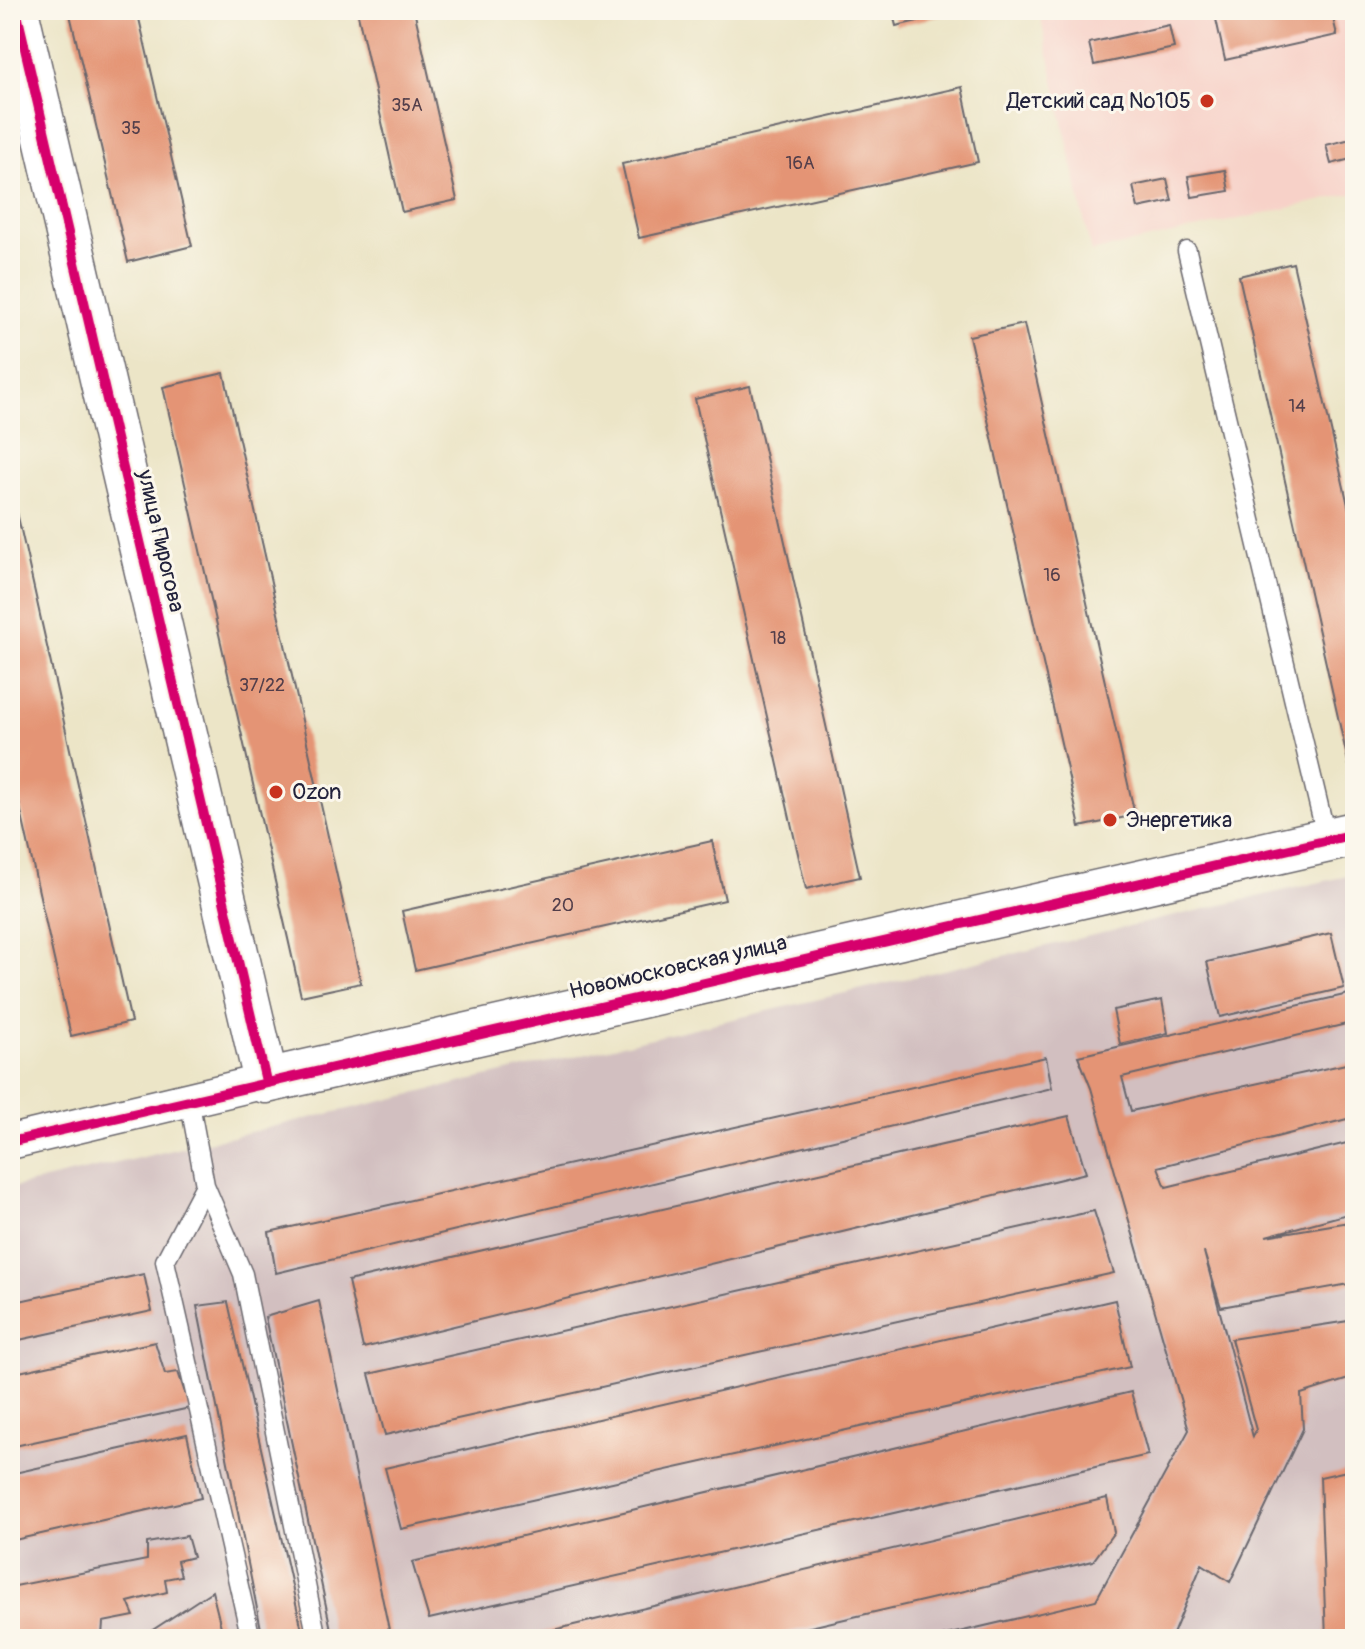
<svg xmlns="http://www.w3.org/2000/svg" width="1365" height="1649" viewBox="0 0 1365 1649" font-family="Pangolin,sans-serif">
<rect width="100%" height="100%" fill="#fbf7ec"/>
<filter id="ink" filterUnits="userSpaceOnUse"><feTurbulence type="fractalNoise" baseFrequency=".0125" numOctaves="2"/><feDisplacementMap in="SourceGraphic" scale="16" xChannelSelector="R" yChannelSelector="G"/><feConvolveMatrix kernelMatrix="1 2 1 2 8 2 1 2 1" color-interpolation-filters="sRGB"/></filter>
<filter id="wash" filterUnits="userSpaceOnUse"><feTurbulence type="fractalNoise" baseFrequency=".006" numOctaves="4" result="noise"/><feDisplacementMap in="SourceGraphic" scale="32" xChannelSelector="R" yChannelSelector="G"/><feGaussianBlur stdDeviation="1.8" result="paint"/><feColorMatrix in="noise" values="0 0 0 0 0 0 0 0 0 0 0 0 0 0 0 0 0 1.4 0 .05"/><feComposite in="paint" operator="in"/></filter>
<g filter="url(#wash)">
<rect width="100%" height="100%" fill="#ece5c7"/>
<!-- built -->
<path fill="#f7d1c8" d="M1039,10H1355V193L1091,252Z"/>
<!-- industrial -->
<path fill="#d2bfc0" d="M1355,874V1639H10V1188Z"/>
<g id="blocks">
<!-- building -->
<path fill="#e49475" d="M69,10H137L192,246L128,262Z
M357,10H414L457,200L402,212Z
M892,10H947L948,14L896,26Z
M1214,10H1331L1337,35L1225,60Z
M1169,25L1174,48L1094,65L1089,43Z
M962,87L978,162L639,238L622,164Z
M1355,138V158L1331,164L1326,145Z
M1225,170L1229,191L1192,197L1188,176Z
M1167,179L1172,201L1138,208L1133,186Z
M1293,263L1355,536V765L1349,766L1239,276Z
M1024,324L1135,815L1080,827L969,336Z
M224,373L361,983L301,996L163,387Z
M750,386L860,877L806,889L695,399Z
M10,481L131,1022L71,1036L10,762Z
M712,841L725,900L415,970L402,911Z
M1331,933L1344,988L1220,1017L1207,962Z
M1353,993L1355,1022L1122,1077L1131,1111L1355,1062V1117L1158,1167L1166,1187L1355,1141V1212L1266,1236L1355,1221V1283L1221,1307L1204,1252L1253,1437L1256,1430L1231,1339L1355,1320V1377L1301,1394L1303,1429L1230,1582L1202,1564L1171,1639H929L1096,1600L1189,1430L1091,1088L1078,1056Z
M1162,1000L1168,1033L1120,1044L1113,1010Z
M1046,1057L1052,1088L276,1273L269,1232Z
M1069,1116L1086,1173L363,1348L348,1281Z
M1094,1211L1114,1273L385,1435L369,1374Z
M144,1274L152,1311L10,1342V1303Z
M1115,1300L1130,1367L401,1529L385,1468Z
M319,1301L391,1639H333L265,1317Z
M228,1302L304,1639H263L197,1306Z
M155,1342L165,1374L178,1372L190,1408L10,1447V1374Z
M1131,1392L1148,1455L429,1619L412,1562Z
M187,1434L201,1498L10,1541V1474Z
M1351,1470L1355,1521V1639H1326L1320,1477Z
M1107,1498L1114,1532L1093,1561L759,1639H515Z
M187,1536L193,1557L177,1561L181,1576L165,1579L167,1592L128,1602L134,1616L103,1622L102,1636L10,1639V1587L147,1560V1543Z
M212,1591L224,1639H139Z"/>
</g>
</g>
<g filter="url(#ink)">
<use href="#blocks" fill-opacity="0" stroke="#69666c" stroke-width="2"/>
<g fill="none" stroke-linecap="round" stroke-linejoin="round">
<defs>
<path id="service" d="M1187,251L1327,840
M189,1099L205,1185L243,1274L317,1639
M205,1185L165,1261L251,1639"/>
<path id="minor" d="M10,1142L266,1081"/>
<path id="tertiary" d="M16,10L266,1081L1355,834"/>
</defs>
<!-- service casing -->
<use href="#service" stroke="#69666c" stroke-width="21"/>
<!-- minor casing -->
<use href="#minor" stroke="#69666c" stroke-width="37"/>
<!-- tertiary casing -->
<use href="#tertiary" stroke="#69666c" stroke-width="47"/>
<!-- service -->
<use href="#service" stroke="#fff" stroke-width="18"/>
<!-- minor -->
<use href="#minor" stroke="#fff" stroke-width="34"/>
<!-- tertiary -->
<use href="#tertiary" stroke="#fff" stroke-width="44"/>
<defs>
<path id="cycleway" d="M16,10L266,1081
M10,1142L1355,834"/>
</defs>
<!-- cycleway casing -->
<use href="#cycleway" stroke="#fbf7ec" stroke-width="15"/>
<!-- cycleway -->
<use href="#cycleway" stroke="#d6006c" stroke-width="10"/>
</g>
</g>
<!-- markers -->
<g fill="#c8321e" stroke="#fbf7ec" stroke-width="3">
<circle cx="1207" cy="101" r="8"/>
<circle cx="276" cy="792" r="8"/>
<circle cx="1110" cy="820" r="8"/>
</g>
<g text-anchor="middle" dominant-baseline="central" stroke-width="6" stroke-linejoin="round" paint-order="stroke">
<!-- number labels -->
<g font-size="18" fill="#523e4a">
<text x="407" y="105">35А</text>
<text x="131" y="128">35</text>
<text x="800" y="163">16А</text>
<text x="1297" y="406">14</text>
<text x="1052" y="575">16</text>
<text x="778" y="638">18</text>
<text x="262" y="685">37/22</text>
<text x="563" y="905">20</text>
</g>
<!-- poi labels -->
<g font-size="22" fill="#22223b" stroke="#fbf7ec" text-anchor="start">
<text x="1191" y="101" text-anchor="end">Детский сад №105</text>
<text x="292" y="792">Ozon</text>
<text x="1126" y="820">Энергетика</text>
</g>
<!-- street labels -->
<g font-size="22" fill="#22223b" stroke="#fbf7ec">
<text transform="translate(161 541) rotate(77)">улица Пирогова</text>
<text transform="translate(678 967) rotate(-13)">Новомосковская улица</text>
</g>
</g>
<!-- margin -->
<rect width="1365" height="1649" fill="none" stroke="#fbf7ec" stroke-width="40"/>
</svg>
